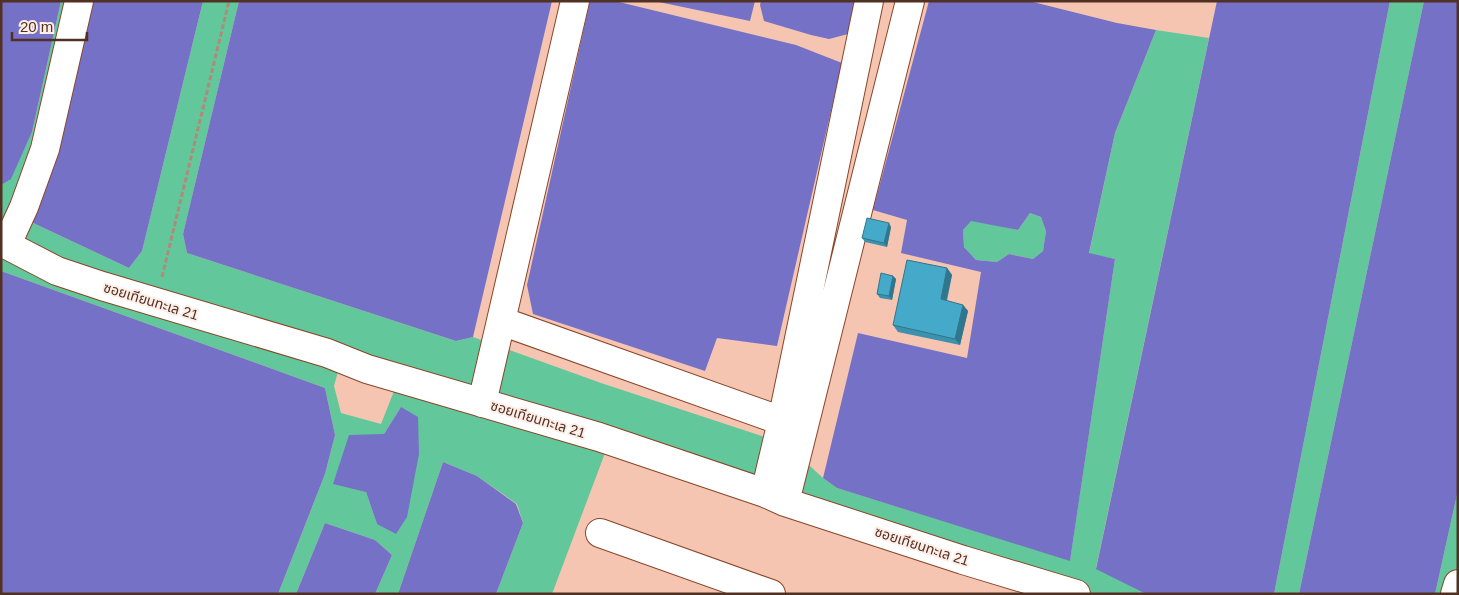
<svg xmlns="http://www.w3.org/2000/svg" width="1459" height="595" viewBox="0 0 1459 595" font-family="Arial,'Noto Sans Thai',sans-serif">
<rect width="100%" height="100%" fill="#f5c5b2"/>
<!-- green -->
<path fill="#62c79b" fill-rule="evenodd" d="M61,1H89L49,180L29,221L129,268L142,251L203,1H239L183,234L187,253L456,341L473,337L601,383L786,444L823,478L837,488L1070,560L1115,259L1089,254L1115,133L1156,30L1209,38L1096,568L1146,594H1049L605,453L552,594H496L523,523L517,504L477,476L443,462L398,594H375L392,555L375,540L325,523L296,594H278L325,474L335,435L325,388L1,271V185L11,178L32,132ZM339,368L394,391L381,424L341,413L334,386ZM401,407L377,524L366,492L384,434Z
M1390,1H1424L1299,594H1274Z
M1030,213L1041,217L1046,231L1043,251L1033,259L1009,254L997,262L976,260L964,247L963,230L971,220L1018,230Z
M1458,490V594H1435Z"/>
<!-- water -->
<path fill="#7471c7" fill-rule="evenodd" d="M1,1H61L32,132L11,179L1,185Z
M89,1H203L142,251L129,268L29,221L49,180Z
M239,1H552L473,337L456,341L187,253L183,234Z
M590,1H615L796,45L842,63L777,346L717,338L705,371L533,314L527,285Z
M654,1H755L750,21Z
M761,1H856L848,34L829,39L811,35L764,21L760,5Z
M929,1H1029L1117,23L1156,30L1115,133L1089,253L1115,259L1070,561L837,488L823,478L858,333L967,358L981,272L901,253L907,220L873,210ZM1030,213L1041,217L1046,231L1043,251L1033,259L1009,254L997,262L976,260L964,247L963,230L971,221L1018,230Z
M1217,1H1390L1274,594H1146L1096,569Z
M1424,1H1458V490L1435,594H1299Z
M1,271L325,388L335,435L325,474L278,594H1Z
M401,407L418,417L419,454L407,517L396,534L377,524L366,492L333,484L349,435L384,434Z
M443,462L477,476L516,504L523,523L496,594H398Z
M325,523L375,540L392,555L375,594H296Z"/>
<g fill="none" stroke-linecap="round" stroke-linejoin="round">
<defs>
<path id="minor" d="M1,242L57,271L102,286L327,353L367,369L599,437L765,493L785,502L963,560L1076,594
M7,244L24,207L45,149L79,1
M501,321L782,421
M482,403L575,1
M765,493L782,421L869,1
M785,502L910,1
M600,533L771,594
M1455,594L1458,584"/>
</defs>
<!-- minor casing -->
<use href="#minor" stroke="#894528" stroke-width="30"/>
<!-- path -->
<path stroke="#b28978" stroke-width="3" stroke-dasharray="5 2.5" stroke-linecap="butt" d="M162,277L229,1"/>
<!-- minor -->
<use href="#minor" stroke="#fff" stroke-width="28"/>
</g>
<!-- wall -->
<path fill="#3b91ae" d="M891,227L887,247L865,242L862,238Z
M947,268L952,275L947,301L963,305L968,311L960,345L898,332L893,325Z
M893,276L896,279L892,300L880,298L877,294Z"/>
<!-- shaded-wall -->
<path fill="#30768d" d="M889,223L891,227L887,247L884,243Z
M947,268L952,275L945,306L941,299Z
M893,276L896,279L892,300L889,296Z
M963,305L968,311L960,345L955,339Z"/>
<!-- building -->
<path fill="#45a9ca" stroke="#30768d" d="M867,218L889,223L884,243L862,238Z
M907,260L947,268L941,299L963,305L955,339L893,325Z
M881,273L893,276L889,296L877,294Z"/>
<g text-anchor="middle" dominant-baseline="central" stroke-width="4" stroke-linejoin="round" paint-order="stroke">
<!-- street labels -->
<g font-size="14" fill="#503124" stroke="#ffeee7">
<text transform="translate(151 301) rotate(17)">ซอยเทียนทะเล 21</text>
<text transform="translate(538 419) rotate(17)">ซอยเทียนทะเล 21</text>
<text transform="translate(922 546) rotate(18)">ซอยเทียนทะเล 21</text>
</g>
</g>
<!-- border -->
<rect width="1459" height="595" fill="none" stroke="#503124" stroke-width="5"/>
<!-- scale -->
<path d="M12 32v8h75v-8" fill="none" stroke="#503124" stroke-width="2.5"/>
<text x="20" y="32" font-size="15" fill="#503124" stroke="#ffeee7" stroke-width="4" paint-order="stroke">20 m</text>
</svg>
